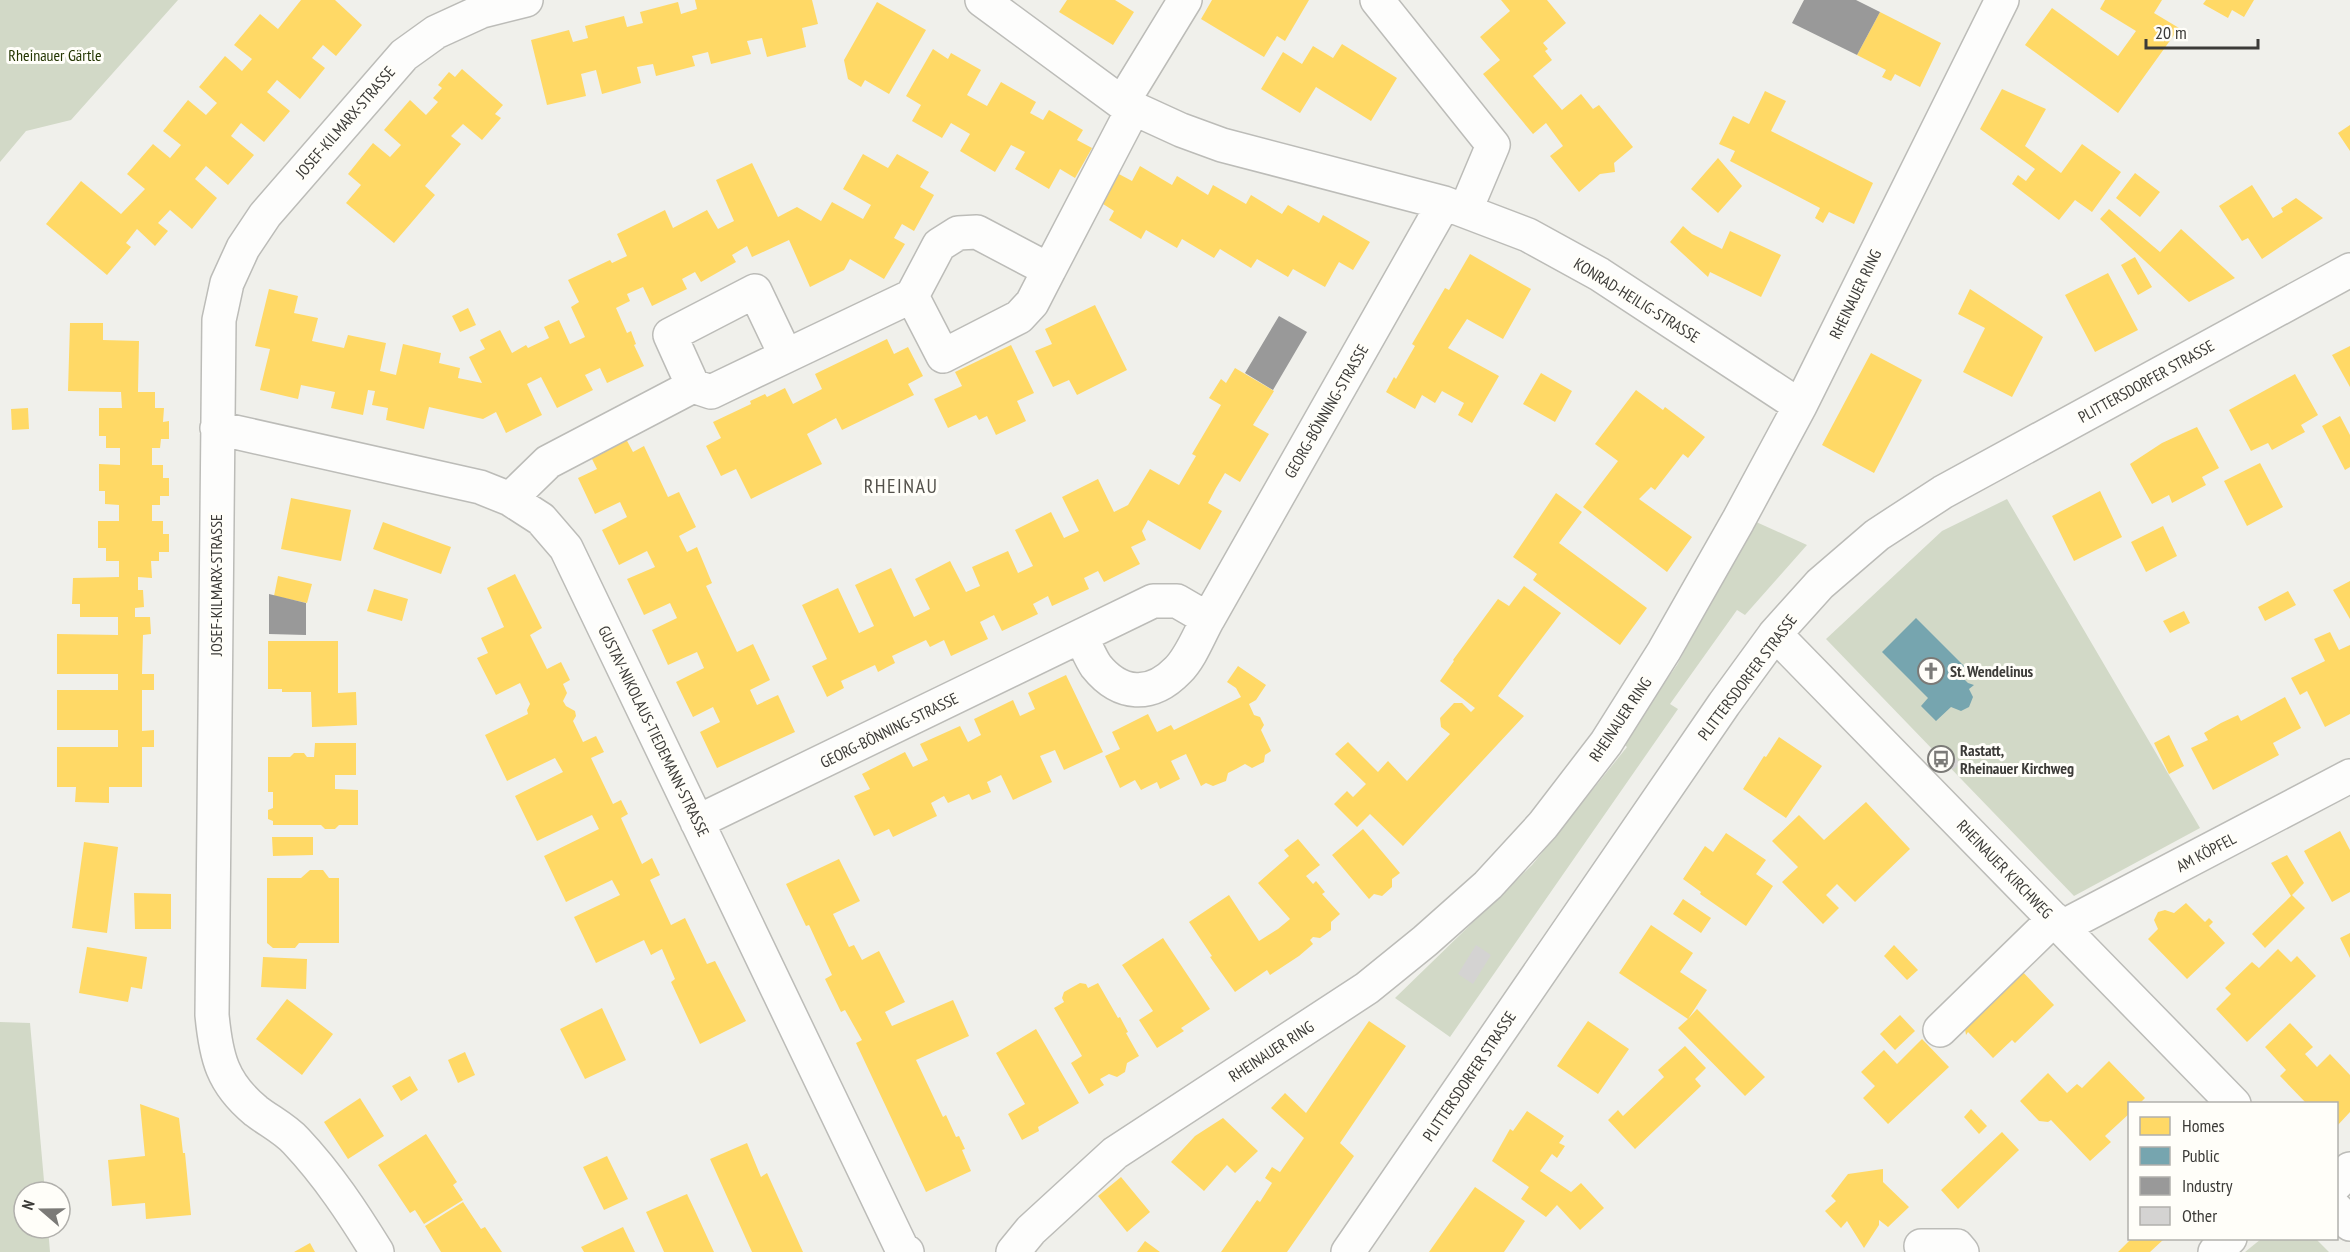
<svg xmlns="http://www.w3.org/2000/svg" width="2350" height="1252" viewBox="0 0 2350 1252" font-family="'PT Sans Narrow',sans-serif">
<rect width="100%" height="100%" fill="#f0f0eb"/>
<!-- green -->
<path fill="#d2d9c7" d="M0,0H178L71,120L26,131L0,162Z
M2007,499L2200,828L2074,896L1826,639L1942,531Z
M1754,521L1807,545L1745,615L1737,610L1670,704L1678,709L1450,1037L1395,998L1532,865L1627,747L1622,742L1677,665Z
M0,1022L30,1023L45,1192H24V1228H48L50,1252H0Z
M2261,1239H2316L2329,1252H2245Z"/>
<!-- homes -->
<path fill="#ffd966" d="M301,0H335L362,25L336,56L323,45L312,58L325,68L300,99L277,80L267,92L290,111L264,142L241,123L231,136L254,155L228,185L206,166L195,179L217,198L192,229L170,210L158,223L168,231L155,246L137,229L126,243L131,247L107,275L46,224L81,181L121,214L145,189L127,174L153,144L170,158L181,145L163,131L188,100L206,115L217,103L199,87L225,56L242,71L252,59L234,45L260,14L278,29Z
M695,0H812L818,24L802,28L806,47L767,57L762,38L747,41L751,54L711,64L708,52L692,56L695,66L656,76L653,64L637,67L641,83L602,94L596,70L581,74L586,96L547,105L531,40L569,30L573,42L588,38L585,26L624,16L627,27L643,23L640,12L678,2L681,14L697,9Z
M1067,0H1115L1134,12L1113,45L1059,12Z
M1212,0H1309L1285,41L1277,36L1264,57L1201,19Z
M1501,0H1547L1566,23L1543,43L1548,49L1545,51L1552,60L1533,76L1562,110L1581,94L1593,109L1599,105L1633,147L1614,163L1615,172L1600,174L1579,192L1550,156L1563,146L1546,123L1533,134L1483,74L1500,60L1480,37L1510,11Z
M2105,0H2162L2154,13L2179,28L2118,113L2025,45L2052,8L2118,56L2136,31L2100,9Z
M2206,0H2254L2244,17L2232,10L2228,18L2203,4Z
M877,2L926,30L889,94L865,80L861,87L848,79L844,60Z
M1880,12L1941,43L1920,87L1895,74L1891,81L1882,77L1886,70L1857,55Z
M1342,44L1397,78L1371,121L1316,87L1300,113L1261,89L1283,52L1302,64L1313,46L1333,58Z
M933,49L948,59L951,53L981,70L967,95L987,106L1001,82L1036,102L1030,113L1043,120L1049,110L1083,130L1077,140L1092,148L1075,178L1060,169L1049,189L1015,169L1025,152L1011,145L995,172L960,151L970,134L951,123L942,138L912,121L921,105L906,96Z
M462,69L503,105L495,114L501,118L482,140L463,124L451,136L461,144L425,186L435,195L394,243L346,203L361,185L348,174L373,143L390,157L401,145L384,130L410,100L426,115L438,102L433,98L442,88L438,85L449,72L455,77Z
M2002,89L2046,109L2025,146L2061,173L2082,144L2121,172L2092,212L2075,200L2059,220L2012,184L2018,175L2026,181L2035,169L1980,129Z
M1765,91L1786,101L1771,131L1873,183L1854,224L1829,212L1823,223L1815,218L1820,208L1730,161L1735,151L1719,144L1733,116L1749,124Z
M2350,125V151L2338,133Z
M863,154L888,168L897,154L929,172L920,187L934,195L914,231L902,224L894,238L905,244L884,279L850,259L844,270L810,287L789,240L752,257L747,246L732,255L736,262L701,282L695,272L682,279L687,289L652,306L643,287L627,294L630,301L616,308L627,333L631,331L636,344L634,345L644,366L607,383L600,368L585,375L593,390L557,408L541,377L527,384L542,415L506,433L496,412L483,419L429,407L424,429L386,420L388,408L372,405L375,391L368,390L363,415L331,408L335,392L301,385L298,399L260,390L270,349L255,346L269,289L298,296L294,313L318,318L312,341L344,348L348,335L386,343L380,371L396,375L403,344L441,353L439,363L460,368L458,378L482,383L469,357L485,349L480,340L500,330L512,353L526,345L528,348L549,338L544,327L559,320L570,344L585,337L571,307L579,302L568,280L610,260L612,263L627,256L617,234L665,210L673,228L707,210L718,229L734,221L716,180L752,163L778,217L797,207L821,221L832,202L863,219L871,205L843,189Z
M1718,158L1742,186L1718,213L1691,189Z
M1140,166L1172,185L1177,176L1208,195L1213,185L1246,204L1251,195L1282,214L1288,205L1319,223L1323,215L1370,242L1353,270L1339,262L1325,287L1293,269L1288,277L1257,259L1251,268L1220,249L1214,258L1182,239L1177,248L1146,230L1141,239L1109,220L1114,211L1100,202L1117,173L1132,181Z
M2135,173L2160,192L2140,217L2116,198Z
M2252,185L2273,218L2283,212L2281,208L2296,198L2323,218L2262,259L2248,238L2242,241L2219,206Z
M2109,209L2160,252L2181,229L2235,278L2189,302L2100,219Z
M1683,226L1692,234L1722,249L1730,231L1781,255L1761,297L1710,272L1708,277L1670,242Z
M1470,254L1531,289L1503,339L1467,319L1448,348L1499,376L1472,423L1458,415L1464,403L1442,391L1435,403L1422,395L1415,409L1386,392L1394,377L1396,379L1415,346L1412,344L1445,288L1449,290Z
M2135,257L2152,287L2138,295L2121,265Z
M2108,273L2138,330L2095,352L2065,295Z
M1970,289L2043,337L2012,397L1963,372L1985,328L1958,314Z
M1095,305L1127,370L1077,395L1069,380L1053,387L1035,351L1052,344L1045,329Z
M468,308L476,325L460,332L452,316Z
M70,323H103V340L139,341L138,392H155V408H164L163,422L169,421V439H161L160,448H152V465H163V478H169V496H160V505H152V521H163V534H169V552H159V561H151L152,578L138,577V590H143L144,607L135,608V617H150L151,634L143,635L142,674H154V690H142V731L154,730V747H142V787H109V803L75,802L76,787H57V747H118V730H57V690H118V674H57V634L118,635V617H80V604H72L73,578L119,577V561H106V548H98V521H119V505L105,504V491H99V464L120,465V448H106V436H99V408H122L121,392L68,391Z
M887,339L894,354L908,347L923,376L908,384L914,395L842,430L836,418L807,434L822,464L751,499L736,469L721,476L706,446L721,438L713,422L751,404L750,401L765,394L767,397L785,388L793,404L822,389L815,374Z
M1011,345L1034,393L1017,401L1026,421L996,435L987,416L979,420L976,415L948,428L934,399L962,386L955,372Z
M2350,346V387L2332,355Z
M1871,353L1922,380L1874,473L1822,445Z
M1235,368L1274,391L1253,425L1269,434L1240,482L1225,473L1216,488L1208,503L1222,511L1200,550L1148,520L1142,531L1146,540L1131,547L1140,564L1104,582L1098,571L1084,578L1089,589L1052,606L1048,596L1033,604L1038,614L1002,631L994,615L980,622L988,639L951,656L944,640L930,647L926,640L892,656L895,663L878,672L875,665L841,681L844,688L827,697L812,666L827,659L802,605L838,588L859,633L874,626L855,585L891,568L914,617L930,609L915,579L950,561L966,592L980,586L972,567L1008,551L1018,573L1033,566L1015,530L1051,512L1064,538L1079,531L1062,497L1098,479L1114,512L1128,505L1150,469L1179,485L1196,456L1192,454L1221,405L1209,398L1221,379L1226,383Z
M1541,373L1572,391L1555,422L1523,404Z
M2295,374L2318,415L2301,425L2305,432L2272,450L2268,443L2251,451L2229,410Z
M1636,390L1663,410L1665,407L1705,437L1688,458L1683,454L1655,490L1651,487L1639,499L1692,537L1667,572L1583,507L1618,461L1595,444Z
M28,408L29,429L12,430L11,409Z
M2340,416L2350,435V467L2345,470L2322,426Z
M2197,427L2219,468L2202,477L2206,485L2172,503L2169,495L2152,504L2130,464L2162,443Z
M625,437L633,452L644,446L668,497L679,492L696,527L679,536L687,552L697,547L712,583L706,586L737,652L753,644L770,680L750,690L757,705L778,695L795,732L717,768L700,732L720,722L713,707L693,717L676,682L704,668L697,652L668,665L652,630L677,618L670,603L644,615L627,579L655,567L647,551L619,565L602,530L627,517L620,502L595,514L578,478L597,469L590,455Z
M2260,463L2283,507L2247,526L2224,481Z
M2100,491L2122,537L2074,561L2052,516Z
M1556,493L1582,512L1559,543L1647,608L1620,645L1533,580L1537,574L1513,557Z
M291,498L351,510L341,561L281,549Z
M383,522L451,547L441,574L373,549Z
M2163,526L2177,556L2146,572L2131,542Z
M515,574L542,628L530,635L547,669L561,662L570,680L563,684L567,693L563,701L566,706L575,711L576,716L573,721L583,742L596,736L604,752L591,758L613,804L621,800L628,814L621,818L642,864L652,858L660,875L650,880L671,925L685,918L707,964L715,961L746,1021L700,1044L671,982L675,979L662,949L651,955L644,940L596,963L574,917L620,895L612,880L566,902L544,856L599,829L592,815L537,841L515,796L563,772L555,758L507,781L485,735L528,714L527,710L530,704L520,683L496,695L477,658L488,653L481,638L504,627L487,588Z
M278,576L312,584L307,603L274,596Z
M2350,581V619L2333,590Z
M1524,586L1561,613L1498,696L1524,716L1403,846L1370,814L1357,827L1334,804L1347,791L1353,797L1366,784L1335,754L1348,742L1378,772L1388,761L1407,781L1450,734L1441,727L1440,718L1454,703H1462L1471,712L1475,708L1440,681L1454,661L1453,660L1498,599L1509,606Z
M374,589L408,599L402,621L367,611Z
M2288,591L2296,605L2265,621L2258,607Z
M2184,611L2190,623L2170,633L2163,621Z
M2330,632L2339,650L2350,645V714L2325,727L2307,691L2300,695L2291,678L2325,661L2314,639Z
M268,641H338V693L356,692L357,725L312,727L311,692H282V689H268Z
M1238,666L1266,685L1256,700L1249,704L1254,715L1260,717L1264,725L1261,730L1271,751L1265,755L1264,762L1252,768L1245,764L1236,769L1228,773L1226,781L1213,786L1206,783L1201,786L1186,754L1171,761L1180,779L1160,789L1157,782L1141,790L1135,780L1120,788L1105,756L1120,749L1112,732L1148,714L1157,732L1171,725L1174,730L1241,697L1236,688L1227,682Z
M1066,675L1103,752L1064,770L1055,750L1040,756L1052,782L1013,800L1001,775L987,782L991,792L972,800L969,794L948,803L944,796L931,803L937,816L893,837L889,829L874,836L854,796L870,789L862,774L905,752L913,767L928,760L920,744L960,726L968,742L981,735L974,719L1013,700L1020,716L1035,709L1028,693Z
M2285,697L2301,728L2273,743L2279,755L2213,790L2191,748L2208,740L2204,733L2221,723L2238,715L2241,721Z
M2169,735L2184,766L2169,774L2154,743Z
M1779,737L1822,766L1786,818L1743,789L1764,756L1766,757Z
M315,743H356V775H335V789L358,790V825H339L335,829H325L321,825H273V821L268,819V810L273,808V792H268V757H290L294,753H304L307,757H314Z
M1866,802L1910,849L1855,902L1837,884L1826,895L1839,908L1823,924L1782,882L1798,867L1772,841L1799,815L1824,840Z
M1363,829L1400,873L1392,879V887L1382,896L1374,894L1369,899L1332,855Z
M2340,831L2350,850V892L2332,902L2304,851Z
M1726,833L1766,860L1756,874L1773,886L1746,926L1700,894L1701,892L1683,879L1705,846L1713,852Z
M272,837H313V855L273,856Z
M1298,839L1320,865L1306,876L1313,884L1316,881L1325,892L1322,894L1340,914L1331,922V930L1320,938L1313,937L1310,940L1313,944L1299,956L1270,975L1267,970L1235,992L1210,957L1212,956L1189,922L1229,895L1259,941L1278,929L1290,919L1258,883L1289,856L1284,850Z
M84,842L118,847L107,933L72,928Z
M2287,855L2304,883L2291,896L2271,863Z
M839,859L860,901L833,914L849,947L854,945L862,960L879,951L905,1002L885,1012L892,1026L953,1000L969,1036L916,1060L943,1117L946,1115L956,1137L959,1136L965,1149L962,1150L971,1171L926,1192L856,1043L862,1040L845,1010L841,1012L825,979L832,975L809,925L806,926L786,884Z
M310,870H323L329,878H339V943H299L295,948H273L267,943V878H301Z
M134,893L171,894V929H135Z
M2292,895L2305,908L2265,948L2252,934Z
M1683,899L1711,918L1701,933L1673,914Z
M2186,903L2205,922L2209,918L2213,922L2209,926L2225,943L2187,979L2148,939L2158,929L2154,920L2158,912L2165,910L2174,913Z
M1651,925L1693,953L1680,972L1707,990L1688,1019L1697,1009L1765,1077L1745,1096L1678,1028L1688,1019L1619,973Z
M2350,933V958L2340,938Z
M1163,938L1210,1009L1181,1028L1184,1031L1157,1048L1139,1020L1153,1011L1122,965Z
M1894,945L1918,970L1907,980L1884,956Z
M87,947L147,957L142,989L131,987L128,1002L79,993Z
M2278,949L2291,962L2297,956L2316,976L2247,1042L2216,1009L2231,994L2225,988L2252,962L2259,968Z
M263,957L307,959L306,989L261,987Z
M2020,969L2054,1005L2015,1043L2012,1040L1993,1058L1968,1032L1966,1035L1965,1029L1984,1011L1981,1007Z
M1080,983L1086,984L1088,988L1098,983L1118,1018L1120,1017L1128,1032L1126,1033L1139,1056L1127,1063L1125,1072L1117,1077L1109,1074L1100,1079L1104,1085L1089,1094L1071,1063L1082,1056L1054,1008L1064,1002L1062,998L1064,992Z
M287,999L333,1034L302,1075L256,1039Z
M602,1008L626,1060L585,1079L560,1029Z
M1900,1015L1915,1031L1895,1050L1880,1034Z
M1369,1021L1406,1046L1340,1143L1354,1156L1287,1252H1221L1257,1200L1260,1202L1272,1183L1265,1178L1272,1167L1280,1172L1304,1138L1271,1108L1285,1093L1306,1113Z
M1588,1021L1629,1049L1598,1094L1557,1066Z
M2290,1023L2313,1047L2305,1054L2317,1067L2330,1054L2350,1075V1112L2337,1126V1104H2307L2280,1076L2286,1070L2265,1047Z
M1036,1029L1079,1103L1038,1127L1039,1131L1022,1140L1008,1114L1025,1104L996,1053Z
M1922,1039L1949,1067L1888,1124L1863,1098L1875,1086L1861,1072L1884,1050L1897,1064Z
M1685,1046L1706,1068L1695,1079L1701,1086L1635,1149L1608,1120L1618,1110L1623,1116L1664,1077L1658,1070Z
M465,1052L475,1075L458,1083L448,1060Z
M2109,1061L2145,1098L2139,1104H2130V1113L2105,1136L2111,1142L2090,1161L2051,1120L2048,1122L2039,1121L2020,1101L2048,1073L2067,1093L2077,1084L2082,1088Z
M410,1076L418,1090L401,1101L392,1086Z
M360,1098L384,1136L348,1159L324,1122Z
M140,1104L179,1118L183,1153H185L191,1215L146,1219L145,1203L112,1206L108,1160L145,1156Z
M1971,1109L1987,1126L1979,1134L1964,1117Z
M1527,1111L1564,1136L1559,1143L1565,1146L1557,1158L1552,1154L1540,1171L1571,1192L1581,1183L1604,1208L1580,1230L1557,1205L1546,1217L1521,1199L1529,1187L1492,1161L1510,1129L1513,1131Z
M1223,1118L1258,1151L1235,1173L1227,1165L1204,1191L1171,1162L1195,1136Z
M2002,1132L2019,1150L1958,1209L1941,1190Z
M426,1134L457,1182L453,1185L463,1200L424,1224L415,1210L410,1213L378,1165Z
M747,1143L761,1177L767,1173L803,1252H752L710,1159Z
M607,1156L628,1199L604,1210L583,1167Z
M1883,1169V1182L1909,1207L1888,1227L1879,1220V1225L1864,1248L1847,1221L1841,1228L1825,1211L1836,1201L1831,1196L1848,1174Z
M1121,1177L1150,1212L1127,1232L1098,1196Z
M1475,1187L1525,1221L1504,1252H1429Z
M687,1194L696,1213L714,1252H664L646,1212Z
M463,1202L481,1229L485,1227L502,1252H441L425,1226Z
M623,1227L635,1252H584L581,1247Z
M2131,1239H2164L2150,1252H2118Z
M1145,1241L1160,1252H1137Z
M310,1243L315,1252H294Z"/>
<!-- public -->
<path fill="#76a5af" d="M1916,618L1965,667L1959,674L1968,683L1974,685L1969,689L1973,697L1969,707L1961,711L1951,707L1936,721L1921,706L1928,698L1882,652Z"/>
<!-- industry -->
<path fill="#999" d="M1804,0H1856L1880,12L1857,55L1792,23Z
M1279,316L1307,332L1273,390L1245,373Z
M269,594L306,603V635L269,634Z"/>
<!-- building -->
<path fill="#d4d3d2" d="M1945,747L1960,763L1953,770L1938,754Z
M1476,945L1491,955L1473,984L1458,974Z"/>
<g fill="none" stroke-linecap="round" stroke-linejoin="round">
<defs>
<path id="minor" d="M982,0L1122,103L1181,130L1222,145L1444,203L1528,235L1599,274L1800,406
M1377,0L1493,145L1466,209
M1122,103L1185,0
M912,296L943,356L1019,317L1032,303L1049,270
M693,386L711,392L786,356
M217,428L480,487L510,499L541,519L566,548L903,1251L907,1252
M510,499L548,462L693,386L670,335L755,291L786,356L912,296L939,245L958,233L977,232L1049,270L1133,109
M1775,634L2234,1104
M1081,637C1086,646 1090,657 1096,666C1120,696 1151,698 1178,670C1191,657 1199,635 1208,619
M697,822L1153,601H1177L1208,619L1444,203
M2062,927L2350,776
M1940,1030L2054,919
M2336,1184L2350,1169
M2336,1209L2350,1224
M1921,1246H1957L1962,1252
M377,1252C353,1213 328,1175 296,1141C285,1129 269,1121 256,1111C222,1083 216,1057 212,1015L219,320L227,283L243,248L265,215L404,55L436,32L482,11L526,0
M1013,1252L1031,1230L1115,1153L1367,988L1425,941L1488,885L1543,825L1606,743L1664,651L1738,521L1800,406L2002,0
M1348,1252L1724,704L1775,634L1820,584L1877,535L1943,492L2350,270
M2215,1252L2230,1238"/>
</defs>
<!-- minor casing -->
<use href="#minor" stroke="#bcbcb8" stroke-width="36"/>
<!-- minor -->
<use href="#minor" stroke="#fdfdfc" stroke-width="33"/>
</g>
<!-- icons -->
<defs>
<symbol id="church-ring" viewBox="-11 -11 22 22"><circle r="9.5" fill="#fffef9" stroke="#7b7a77" stroke-width="1.5"/><path d="M-1.2-6h2.4v3.5h3.3v2.4h-3.3V6h-2.4V-.1h-3.3v-2.4h3.3Z" fill="#7b7a77"/></symbol>
<symbol id="bus-ring" viewBox="-11 -11 22 22"><circle r="9.5" fill="#fffef9" stroke="#7b7a77" stroke-width="1.5"/><path d="M-5-6H5V4H4V6H2V4H-2V6H-4V4H-5ZM-3.5-4V0h7V-4ZM-3.5 1.2v1.5H-2V1.2ZM2 1.2v1.5H3.5V1.2Z" fill="#7b7a77"/></symbol>
</defs>
<g fill-rule="evenodd">
<use href="#church-ring" x="1916" y="656" width="30" height="30"/>
<use href="#bus-ring" x="1926" y="744" width="30" height="30"/>
</g>
<g text-anchor="middle" dominant-baseline="central" stroke-width="6" stroke-linejoin="round" paint-order="stroke">
<!-- park labels -->
<g font-size="16" fill="#233500" stroke="#fffef9">
<text x="55" y="55">Rheinauer Gärtle</text>
</g>
<!-- street labels -->
<g font-size="16" fill="#3c3b38" stroke="#fffef9">
<text transform="translate(345 122) rotate(-49)">JOSEF-KILMARX-STRASSE</text>
<text transform="translate(1855 294) rotate(-64)">RHEINAUER RING</text>
<text transform="translate(1637 300) rotate(32)">KONRAD-HEILIG-STRASSE</text>
<text transform="translate(2146 381) rotate(-29)">PLITTERSDORFER STRASSE</text>
<text transform="translate(1326 411) rotate(-60)">GEORG-BÖNNING-STRASSE</text>
<text transform="translate(216 585) rotate(-90)">JOSEF-KILMARX-STRASSE</text>
<text transform="translate(1747 677) rotate(-53)">PLITTERSDORFER STRASSE</text>
<text transform="translate(1620 719) rotate(-56)">RHEINAUER RING</text>
<text transform="translate(889 730) rotate(-26)">GEORG-BÖNNING-STRASSE</text>
<text transform="translate(654 731) rotate(64)">GUSTAV-NIKOLAUS-TIEDEMANN-STRASSE</text>
<text transform="translate(2206 852) rotate(-28)">AM KÖPFEL</text>
<text transform="translate(2005 869) rotate(46)">RHEINAUER KIRCHWEG</text>
<text transform="translate(1271 1051) rotate(-33)">RHEINAUER RING</text>
<text transform="translate(1469 1076) rotate(-56)">PLITTERSDORFER STRASSE</text>
</g>
<!-- poi labels -->
<g font-size="16" font-weight="bold" fill="#3c3b38" stroke="#fffef9" text-anchor="start">
<text x="1950" y="671">St. Wendelinus</text>
<text x="1960" y="750">Rastatt,<tspan x="1960" dy="18">Rheinauer Kirchweg</tspan></text>
</g>
<!-- quarter labels -->
<g font-size="20" letter-spacing="1.5" fill="#53514b" stroke="#fffef9">
<text x="901" y="486">RHEINAU</text>
</g>
</g>
<!-- legend -->
<rect x="2128" y="1102" width="210" height="138" fill="#fffef9" stroke="#b1b0ac" stroke-width="1.5"/>
<rect x="2140" y="1117" width="30" height="18" fill="#ffd966" stroke="#b1b0ac" stroke-width="1.5"/>
<text x="2182" y="1132" font-size="18" fill="#3c3b38">Homes</text>
<rect x="2140" y="1147" width="30" height="18" fill="#76a5af" stroke="#b1b0ac" stroke-width="1.5"/>
<text x="2182" y="1162" font-size="18" fill="#3c3b38">Public</text>
<rect x="2140" y="1177" width="30" height="18" fill="#999999" stroke="#b1b0ac" stroke-width="1.5"/>
<text x="2182" y="1192" font-size="18" fill="#3c3b38">Industry</text>
<rect x="2140" y="1207" width="30" height="18" fill="#d4d3d2" stroke="#b1b0ac" stroke-width="1.5"/>
<text x="2182" y="1222" font-size="18" fill="#3c3b38">Other</text>
<!-- north arrow -->
<g transform="translate(42 1210) rotate(290)"><circle r="28" fill="#fffef9" stroke="#b1b0ac" stroke-width="1.5"/>
<path d="M0-4.5L10 22L0 15L-10 22Z" fill="#7b7a77"/>
<text y="-9" font-size="16" font-weight="bold" text-anchor="middle" fill="#3c3b38">N</text>
</g>
<!-- scale -->
<path d="M2146 39v9h112v-9" fill="none" stroke="#3c3b38" stroke-width="3"/>
<text x="2155" y="39" font-size="18" fill="#3c3b38" stroke="#fffef9" stroke-width="4.5" paint-order="stroke">20 m</text>
</svg>
